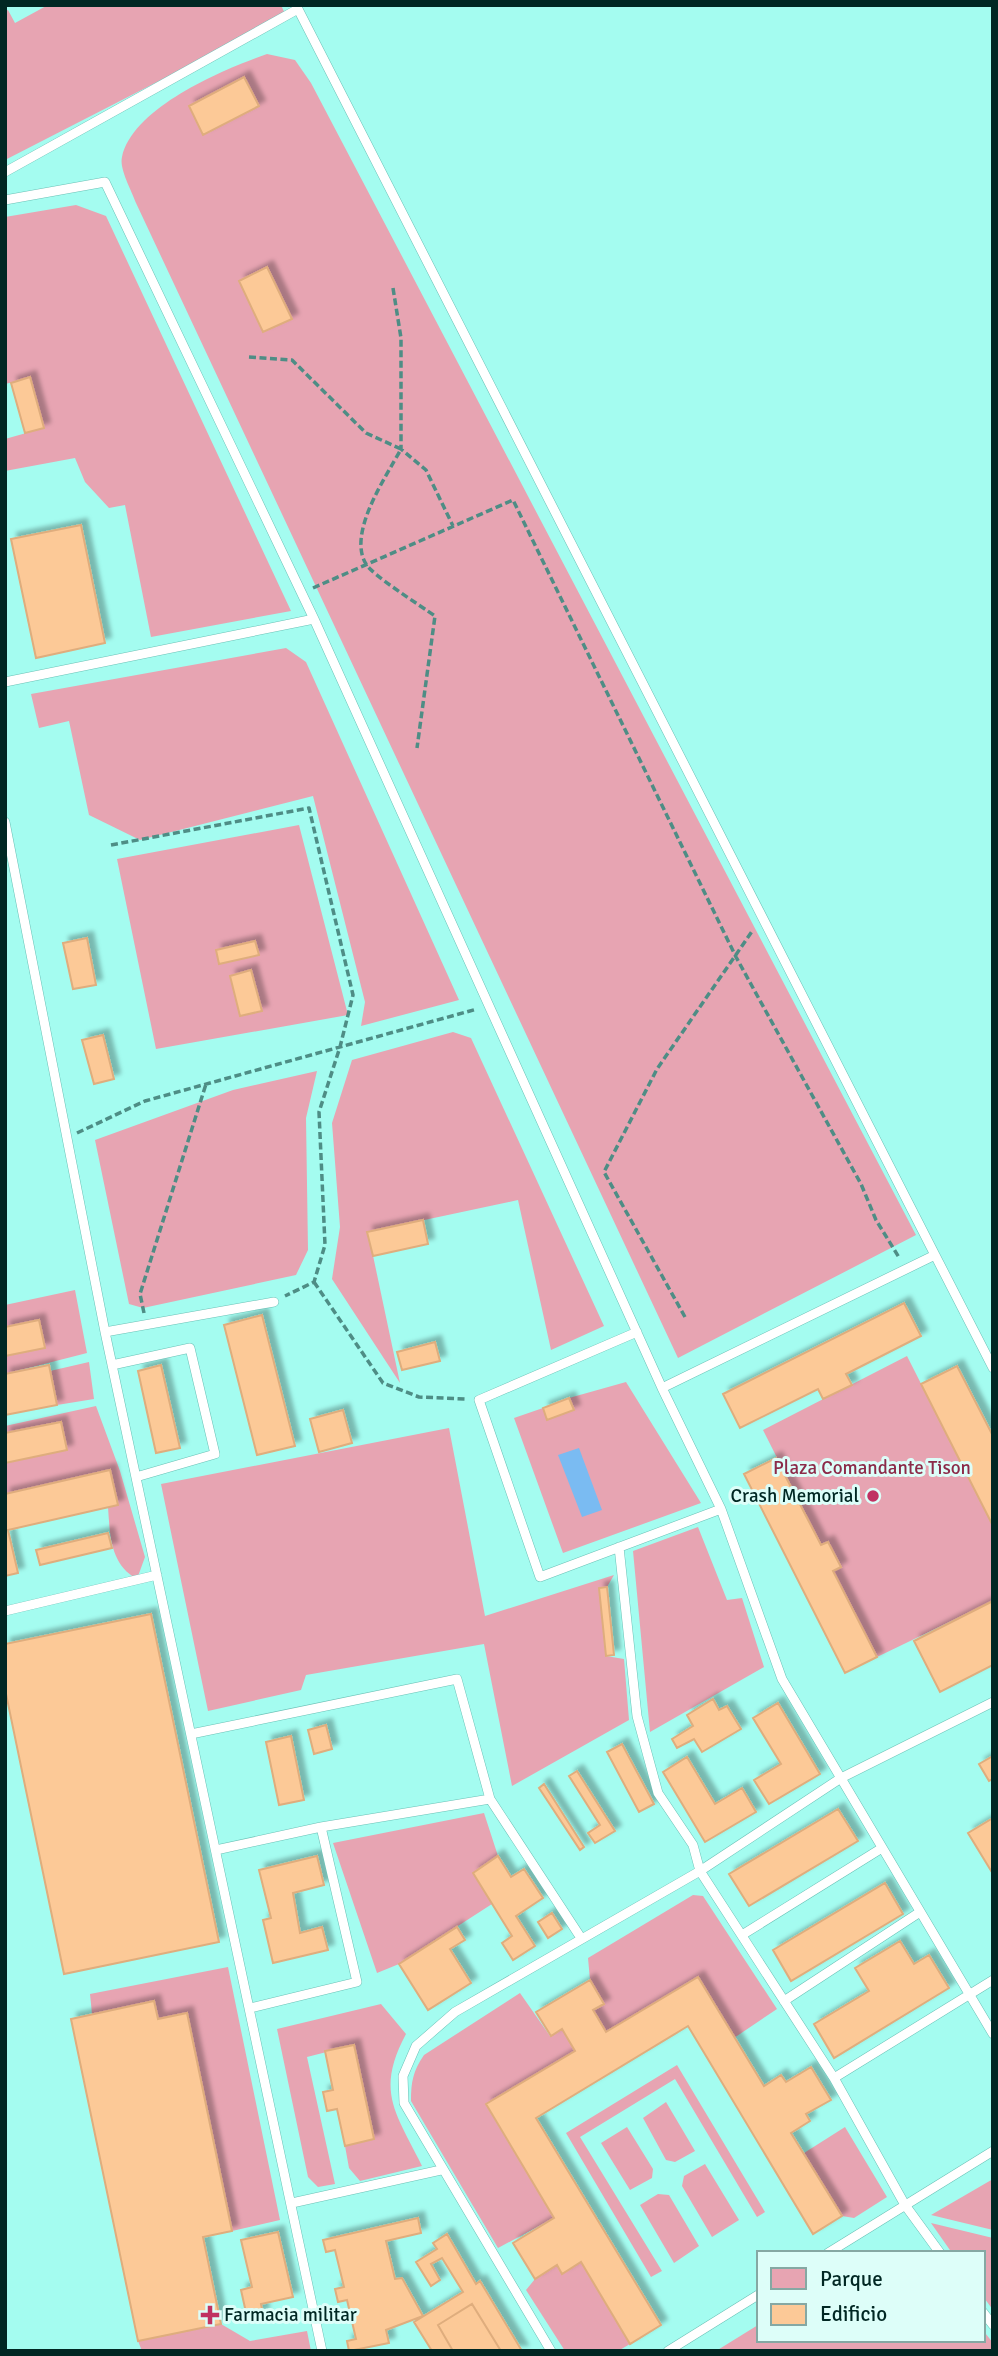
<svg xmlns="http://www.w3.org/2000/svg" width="998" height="2356" viewBox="0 0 998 2356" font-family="Signika,sans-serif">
<defs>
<filter id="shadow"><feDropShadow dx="6" dy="-6" stdDeviation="2" flood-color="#0004"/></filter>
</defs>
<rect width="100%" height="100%" fill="#a4fcf0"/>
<!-- green -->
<path fill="#e7a4b2" d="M48,5H281L286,16L5,160V11L8,10L15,23Z
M267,54L295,60L311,83L916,1235L678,1358L136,203C132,191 119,169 122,157C133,107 224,69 267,54Z
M76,205L106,216L291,611L151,637L125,505L109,508L85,482L75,458L5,471V439L44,428L30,378L5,384V217Z
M286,648L306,662L459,1000L361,1026L365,1002L313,796L140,840L89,815L69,721L39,728L31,694Z
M299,825L348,1015L156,1049L117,859Z
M453,1032L471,1038L604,1326L551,1350L518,1200L368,1232L400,1383L332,1279L340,1227L332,1123L352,1060Z
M317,1071L306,1118L308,1250L296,1275L143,1308L129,1304L95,1140L233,1090Z
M75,1290L87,1353L5,1374V1305Z
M907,1356L993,1526V1601L877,1657L833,1571L840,1567L828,1542L821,1545L763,1430Z
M89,1362L94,1399L57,1405L50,1371Z
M626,1382L701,1503L563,1553L514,1418L543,1408L548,1420L573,1410L569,1398Z
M96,1406L120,1471L145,1557L137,1579C110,1564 110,1535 108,1507L118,1504L110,1470L5,1494V1463L66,1450L60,1422L5,1433V1426Z
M449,1428L485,1616L614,1575L607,1587L599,1588L606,1656L624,1659L629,1720L512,1786L484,1644L306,1675L301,1690L208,1711L161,1484Z
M698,1527L727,1600L742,1598L764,1667L650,1732L633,1551Z
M484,1813L498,1856L473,1873L492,1904L399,1964L377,1973L333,1843Z
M693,1895L703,1896L777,2009L734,2038L697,1977L606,2032L593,2010L604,2004L590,1980L588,1958Z
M228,1967L280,2220L232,2231L187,2013L158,2019L154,2002L92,2014L90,1994Z
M520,1993L550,2036L562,2029L575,2051L486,2105L554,2218L498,2248L411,2101C411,2082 413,2071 424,2055Z
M381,2004L406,2034C375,2092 396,2113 422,2166L360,2181L349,2168L345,2146L374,2139L354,2045L307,2057L335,2184L318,2187L308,2177L277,2029Z
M677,2065L765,2212L757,2217L675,2079L580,2137L662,2271L651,2277L566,2133Z
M666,2102L695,2151L675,2162L666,2160L643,2118Z
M627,2127L653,2169L652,2178L630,2190L601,2143Z
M845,2127L887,2197L854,2218L842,2216L804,2153Z
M705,2164L739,2220L712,2237L682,2186L684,2176Z
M993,2179V2230L931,2215Z
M658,2194L669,2195L699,2246L674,2263L640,2205Z
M931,2223L993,2238V2310L982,2295V2253H952Z
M581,2262L630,2344L618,2351H565L526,2290L535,2279L557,2265L562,2274Z
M221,2324L250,2341L307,2331L311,2351H142L138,2341Z
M758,2325V2340H982V2329L993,2343V2351H716Z"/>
<!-- water -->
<path fill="#7abbf2" d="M579,1448L602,1510L582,1517L558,1455Z"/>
<!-- building -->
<path fill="#fcc997" stroke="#dfad7d" stroke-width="2" filter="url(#shadow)" d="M244,77L259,106L203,135L189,106Z
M267,267L292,319L263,332L239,281Z
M30,377L44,428L25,433L11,383Z
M81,525L105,643L36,658L11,539Z
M87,938L96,985L73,989L63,943Z
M255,941L259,955L219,964L216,950Z
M251,970L262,1011L240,1016L230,976Z
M103,1035L114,1079L94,1084L82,1040Z
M423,1220L428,1244L373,1256L367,1232Z
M904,1303L921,1336L846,1374L852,1385L823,1399L818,1389L740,1428L723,1394Z
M262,1315L295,1446L257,1455L224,1325Z
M39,1320L45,1348L5,1356V1327Z
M435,1342L440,1361L402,1370L397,1352Z
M49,1365L57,1405L5,1415V1374Z
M161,1365L180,1448L156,1453L138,1371Z
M957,1366L993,1436V1526L921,1384Z
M569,1398L574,1410L547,1420L543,1408Z
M343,1410L352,1443L319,1452L310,1419Z
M61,1422L67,1450L5,1463V1433Z
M776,1458L821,1545L828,1542L841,1567L833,1571L877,1657L845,1673L744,1474Z
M110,1470L118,1505L8,1530L18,1573L5,1576V1494Z
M108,1533L112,1548L40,1565L36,1550Z
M607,1587L614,1655L606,1656L599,1588Z
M993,1601V1665L940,1692L914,1641Z
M151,1614L219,1942L64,1974L5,1689V1644Z
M713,1699L719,1710L727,1706L741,1729L702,1752L694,1739L677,1748L672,1739L693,1726L687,1715Z
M778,1703L820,1774L769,1804L754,1780L781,1764L753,1718Z
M326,1725L332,1749L314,1754L308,1730Z
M291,1736L304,1800L279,1805L266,1742Z
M622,1744L654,1804L639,1812L607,1752Z
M993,1756V1779L989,1781L979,1764Z
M687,1757L715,1804L742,1788L756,1812L705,1842L663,1772Z
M577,1771L615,1831L595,1843L588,1833L600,1825L569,1776Z
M544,1784L584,1847L580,1850L539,1788Z
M838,1809L858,1841L749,1906L729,1874Z
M993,1818V1874L968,1833Z
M317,1856L324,1885L293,1893L300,1933L322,1927L328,1950L273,1963L263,1920L271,1918L259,1870Z
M498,1856L511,1877L524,1869L543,1898L516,1916L535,1946L513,1960L502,1943L512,1936L473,1873Z
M885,1883L903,1914L791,1981L773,1950Z
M552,1913L562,1929L548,1938L538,1922Z
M457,1927L465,1940L450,1949L471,1983L428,2010L399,1964Z
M900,1941L914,1964L929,1955L949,1988L834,2058L814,2024L869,1991L855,1968Z
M698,1977L764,2086L781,2075L786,2082L811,2067L831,2100L806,2114L810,2121L791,2133L842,2216L813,2234L688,2026L536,2118L661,2325L630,2344L581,2262L562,2274L557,2265L535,2279L513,2243L554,2218L486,2104L575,2051L562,2029L551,2036L536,2012L590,1980L604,2004L593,2010L606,2032Z
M154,2001L158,2019L187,2013L232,2231L203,2237L221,2324L138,2341L71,2019Z
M354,2045L374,2139L345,2146L337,2109L327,2111L323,2092L333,2090L325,2051Z
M418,2218L421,2233L386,2241L395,2279L402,2278L423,2316L386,2330L389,2343L349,2351L347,2341L356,2339L347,2300L338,2302L335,2289L344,2287L335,2250L326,2252L323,2240Z
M278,2232L293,2297L261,2304L263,2314L247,2317L241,2290L252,2287L241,2240Z
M447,2234L476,2284L480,2281L522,2351H501L472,2304L438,2325L453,2351H432L414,2322L463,2292L442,2258L431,2264L440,2280L431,2286L416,2262L437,2249L433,2243Z
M447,2234L476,2284L480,2281L522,2351H432L414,2322L463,2292L442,2258L431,2264L440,2280L431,2286L416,2262L437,2249L433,2243Z"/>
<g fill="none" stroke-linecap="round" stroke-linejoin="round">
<defs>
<path id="service" d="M298,9L935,1255
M5,172L298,9L296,5
M5,200L105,182L314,619L662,1388L721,1509L782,1679L993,2034
M5,682L314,619
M5,822L105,1332L322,2351
M105,1332L274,1302
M637,1332L479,1400L540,1577L721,1509
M112,1365L190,1348L215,1454L136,1477
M662,1388L935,1255L993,1368
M619,1547L637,1716L658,1793L693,1845L700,1871L834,2078L905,2205L940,2253
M5,1611L157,1575
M191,1734L457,1679L490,1799
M216,1850L321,1827L490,1799L581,1938
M742,1935L882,1848
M784,2001L920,1912
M250,2008L357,1982L321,1827
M834,2078L993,1980
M292,2203L441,2170
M828,2253L993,2151
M982,2311L993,2325
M551,2351L404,2103L403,2076L416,2046L455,2012L700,1871L841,1778L993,1702
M668,2351L758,2295"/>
</defs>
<!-- service casing -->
<use href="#service" stroke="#6ac1b6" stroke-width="10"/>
<!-- path -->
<path stroke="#4e8d85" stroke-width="3.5" stroke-dasharray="7 3.5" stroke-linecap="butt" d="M393,288L401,338V449L426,470L453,526
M249,357L292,360L366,433L401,449C386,477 347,533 366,564C372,575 421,606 435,616L417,748
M313,588L513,500L736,957L861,1184L876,1220L900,1259
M111,845L309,808L353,995L340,1047L319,1112L325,1245L314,1282L285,1296
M77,1133L145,1101L477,1009
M314,1282L383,1383L419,1397L466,1399
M144,1313L140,1294L206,1084
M685,1317L604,1172L657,1069L753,930"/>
<!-- service -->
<use href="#service" stroke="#fff" stroke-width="9"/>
</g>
<!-- markers -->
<g fill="#c03262" stroke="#ddfef9" stroke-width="2.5">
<circle cx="873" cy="1496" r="7"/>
<path d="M206.5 2304.5h7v7h7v7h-7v7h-7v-7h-7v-7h7z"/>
</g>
<g text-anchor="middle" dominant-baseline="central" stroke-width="6" stroke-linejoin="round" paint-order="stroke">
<!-- park labels -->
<g font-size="19" fill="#8c2b49" stroke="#ddfef9">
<text x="872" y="1468">Plaza Comandante Tison</text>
</g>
<!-- poi labels -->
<g font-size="19" fill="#002723" stroke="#ddfef9" text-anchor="end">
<text x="859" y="1496">Crash Memorial</text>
<text x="224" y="2315" text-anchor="start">Farmacia militar</text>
</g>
</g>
<!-- border -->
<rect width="998" height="2356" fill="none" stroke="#002723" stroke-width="14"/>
<!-- legend -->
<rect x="757" y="2251" width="228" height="91" fill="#ddfef9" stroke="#85a8a3" stroke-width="2"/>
<rect x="771" y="2268" width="35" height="21" fill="#e7a4b2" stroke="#85a8a3" stroke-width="2"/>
<text x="820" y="2286" font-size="21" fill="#002723">Parque</text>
<rect x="771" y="2304" width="35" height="21" fill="#fcc997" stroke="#85a8a3" stroke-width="2"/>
<text x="820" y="2321" font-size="21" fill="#002723">Edificio</text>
</svg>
